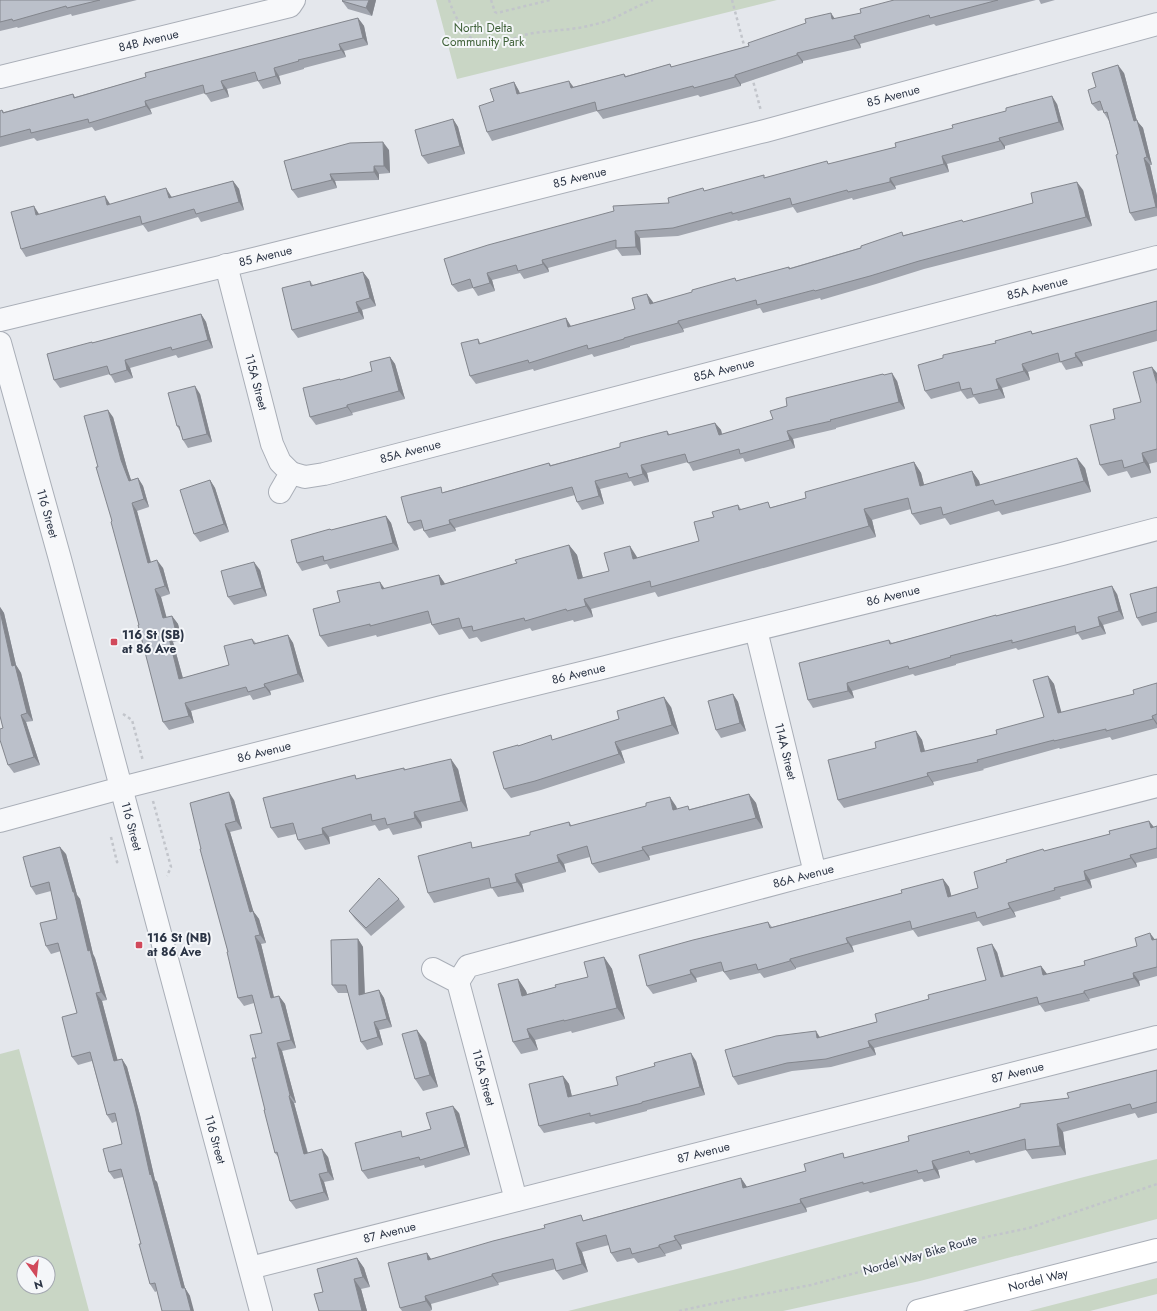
<svg xmlns="http://www.w3.org/2000/svg" width="1157" height="1311" viewBox="0 0 1157 1311" font-family="Jost,sans-serif">
<rect width="100%" height="100%" fill="#e4e7ec"/>
<!-- green -->
<path fill="#c9d6c5" fill-rule="evenodd" d="M436,0H777L457,79Z
M19,1049L89,1311H0V1054ZM24,1263H48V1287H24Z
M1157,1159V1219L920,1281L783,1311H568L733,1270L1084,1177Z
M1157,1278V1294L1090,1311H1029Z"/>
<g fill="none" stroke-linecap="round" stroke-linejoin="round">
<defs>
<g id="minor">
<path id="s1" d="M0,77L290,6L294,0"/>
<path id="s2" d="M226,265L272,444L280,462L291,473L280,492"/>
<path id="s3" d="M0,320L258,258L765,131L1157,24"/>
<path id="s4" d="M291,473L305,477L324,474L1157,257"/>
<path id="s5" d="M756,630L815,873"/>
<path id="s6" d="M0,821L121,788L442,707L606,667L677,649L1062,554L1157,529"/>
<path id="s7" d="M433,969L458,982L516,1200"/>
<path id="s8" d="M458,982L468,966L815,873L1157,786"/>
<path id="s9" d="M250,1268L1157,1037"/>
</g>
<g id="tertiary">
<path id="s10" d="M0,343L60,559L261,1311"/>
</g>
<g id="secondary">
<path id="s11" d="M918,1311L1157,1250"/>
</g>
</defs>
<!-- minor casing -->
<use href="#minor" stroke="#a9aeb7" stroke-width="24"/>
<!-- tertiary casing -->
<use href="#tertiary" stroke="#a9aeb7" stroke-width="24"/>
<!-- secondary casing -->
<use href="#secondary" stroke="#a9aeb7" stroke-width="24"/>
<!-- path -->
<path stroke="#c2c5cb" stroke-width="2.5" stroke-dasharray="3 3" stroke-linecap="butt" d="M449,0C453,13 466,39 480,44C495,50 510,39 524,35C545,30 567,31 588,26C596,24 606,22 614,18C627,12 639,5 653,0
M491,0L495,12L497,13L550,0
M732,0L745,49
M752,77L761,111
M123,714L132,720L143,761
M153,801L171,867L167,876
M111,837L117,862L119,864
M679,1311L716,1303L811,1285L896,1262L943,1248L986,1237L1029,1228L1157,1184"/>
<!-- minor -->
<use href="#minor" stroke="#f7f8fa" stroke-width="22"/>
<!-- tertiary -->
<use href="#tertiary" stroke="#f7f8fa" stroke-width="22"/>
<!-- secondary -->
<use href="#secondary" stroke="#fff" stroke-width="22"/>
</g>
<!-- wall -->
<path fill="#a1a5ae" d="M0,0H137L72,16L71,14L18,28L17,27L0,31Z
M376,0L372,16L348,9L342,1Z
M894,0H1036L936,26L934,24L860,44L861,48L803,61V63L741,84V86L700,97L698,95L603,119L597,111L492,141L487,132L494,101L514,82L519,91L520,94L573,87L624,74L626,76L670,64L672,67L749,46L835,19L861,13Z
M1039,0H1055L1041,4Z
M358,18L364,26L368,45L344,51L346,57L304,68V69L279,76L281,84L263,89L258,81L227,89L229,97L211,102L205,93L150,109L152,114L95,131L92,127L37,141L34,138L0,147V111L2,110L4,112L73,94L75,97Z
M1124,73L1137,121L1143,128L1152,165H1150L1157,196V216L1135,221L1130,213L1118,154L1109,121L1104,113L1103,110L1098,111L1092,104L1096,87Z
M1057,104L1064,130L1005,146V149L947,164L949,172L895,186L896,189L853,200L852,198L797,213L793,207L738,221L737,220L678,236L640,238L641,255L622,256L617,249L548,268L549,272L524,279L520,273L492,280L495,291L478,296L473,288L458,292L452,285L669,203L705,191L830,164L896,147Z
M453,119L458,127L465,154L428,164L422,156Z
M389,150L390,173L379,174V180L335,181L337,188L298,198L292,190L284,161Z
M233,181L239,189L244,210L201,222L198,217L148,232L143,225L26,257L21,249L39,214L171,196L172,197Z
M1083,190L1092,226L924,269L876,284L821,300L820,298L763,313L760,308L683,329L684,332L630,346V347L594,357L592,354L534,371L533,369L476,384L470,376L478,339L481,344L566,318L571,326L635,309L647,294L653,303L789,267L790,268L904,235L964,222Z
M363,272L369,280L376,306L362,310L364,319L298,338L292,330L310,281L313,285Z
M1157,301V341L1082,362L1083,366L1066,370L1061,362L1028,372L1030,380L1002,388L1005,398L979,404L974,397L967,399L961,391L931,399L925,391L996,343L1031,331L1033,334Z
M201,314L206,322L213,348L178,358L176,355L130,368L133,378L115,383L110,374L60,388L54,380L92,343Z
M390,357L395,364L405,399L352,413L353,415L316,425L310,417L341,380L372,371Z
M1157,373V462L1149,464L1151,473L1131,478L1127,471L1108,476L1100,465L1115,419L1141,402Z
M883,374L884,375L897,381L905,409L836,428V429L793,439L795,448L745,462L743,458L693,471L688,462L647,473L649,482L634,486L631,481L600,489L604,504L582,510L577,502L575,495L455,528L456,531L429,538L424,531L423,528L414,531L408,523L444,492L549,463L551,465L620,447L667,431L670,435L715,423L721,430L722,434L773,419L787,406Z
M200,394L212,442L188,448L183,440L180,431L177,426Z
M113,417L127,468L131,480L138,478L143,486L149,507L137,511L151,562L163,568L170,594L161,597L166,618L172,616L178,624L182,640L173,642L183,678L229,665L252,639L256,643L288,635L293,643L304,682L270,691L271,695L253,700L250,695L191,711L194,723L169,730L163,722L139,625L98,467Z
M914,462L921,473L924,485L972,471L979,481L980,485L1085,468L1091,492L1002,515L999,511L950,525L945,518L920,525L912,514L911,509L872,520L876,537L658,597L655,592L591,609L593,617L574,622L573,620L532,631L530,628L481,642L477,637L469,639L462,629L439,635L432,625L431,623L377,637L376,635L328,647L320,636L340,602L385,589L439,575L445,584L517,563L569,545L577,555L583,578L609,571L637,557V558L699,541L714,517L738,505L741,509L772,507L806,498Z
M210,480L215,488L229,532L200,542L194,534Z
M386,516L391,523L399,550L330,569L327,564L302,571L297,563L330,529L331,530Z
M260,570L267,596L234,605L228,597Z
M1157,587V622L1142,626L1137,618Z
M1117,594L1124,619L1103,625L1106,634L1082,640L1078,634L1018,650L1016,648L956,664V665L915,676L913,674L852,691L854,698L813,708L808,700L889,640L892,643L996,616Z
M0,607L4,613L16,665L21,673L33,721L26,722L40,765L14,773L8,765L3,728L0,716Z
M1048,676L1054,684L1061,713L1134,694L1157,683V728L1112,740L1110,737L1060,749L1059,748L983,769L984,770L933,782L934,785L844,808L838,800L876,748L916,731L922,740L925,751L997,734L1044,717Z
M733,694L738,702L746,731L721,738L716,730Z
M671,707L679,734L621,751L625,763L541,790L511,798L504,789L518,746L554,740Z
M404,768L405,770L458,769L468,811L421,822L422,828L393,835L389,828L379,831L375,825L329,837L330,844L305,850L298,840L296,834L278,838L271,828L358,779Z
M749,794L756,803L763,828L649,856L650,860L599,873L592,864L590,857L564,864L566,872L522,884L524,892L498,897L492,888L434,903L428,893L475,848L530,835L569,822L572,826L676,806L677,809H690Z
M234,800L242,829L230,832L253,911L259,919L266,943L261,944L274,997L279,996L285,1004L296,1048L282,1051L296,1103H294L308,1153L328,1157L334,1180L324,1182L329,1200L296,1209L290,1201L279,1158L275,1153L265,1110L256,1058L262,1033L254,1003L244,1006L238,998L228,952L201,849Z
M1149,821L1154,827L1157,826V858L1136,863L1137,867L1090,880L1092,888L1060,897L1061,899L1014,912L1016,917L983,926L979,921L918,937L913,930L852,946L854,952L796,968V969L764,978L760,973L730,980L723,971L696,978L697,982L653,994L647,986L768,922L772,927L902,893L943,879L949,887L951,896L978,888L1045,851L1110,834Z
M66,854L77,895L80,899L93,954L95,958L107,1000L102,1001L117,1060L122,1059L127,1067L140,1115L155,1180L157,1182L185,1288L190,1296L157,1291L155,1292L150,1284L141,1244L123,1177L114,1179L109,1172L122,1144L117,1121L112,1123L107,1115L92,1061L78,1065L72,1057L77,1013L61,951L51,954L46,946L57,919L51,891L36,895L31,887Z
M399,899L405,907L371,936L355,919L349,911Z
M358,939L363,947L365,994L379,990L384,998L392,1027L379,1030L383,1045L367,1050L361,1042L348,993H338L332,985Z
M1155,939H1157V976L1139,981L1140,986L1089,999L1090,1001L1045,1012L1040,1005L927,1034L874,1048L876,1055L831,1067L792,1071L738,1085L733,1077L820,1037L877,1022L929,999L986,980L997,952L1004,976L1041,966L1047,974L1085,965L1137,946Z
M604,957L612,969L625,1019L572,1033L571,1031L535,1040L538,1050L521,1054L513,1042L518,979L526,991L527,994L556,987L588,977Z
M426,1042L438,1087L423,1091L415,1079Z
M696,1061L705,1095L647,1110V1111L596,1124L594,1122L544,1133L539,1126L563,1076L569,1084L572,1097L618,1085Z
M1157,1070V1113L1138,1118L1135,1113L1063,1132L1066,1155L1032,1159L1026,1150L976,1163L974,1160L938,1170L940,1178L924,1182L922,1179L870,1193L868,1191L806,1208L807,1212L681,1245L682,1249L665,1254L666,1256L638,1263L634,1258L617,1262L611,1253L609,1245L582,1252L588,1272L563,1280L556,1271V1269L498,1283L499,1285L431,1304L432,1310L430,1311H402L400,1308L427,1253L431,1259L585,1220L741,1178L747,1187L806,1171L846,1158L1069,1098Z
M459,1113L470,1155L425,1168L424,1165L368,1179L362,1171L404,1137L431,1129Z
M357,1258L364,1268L370,1287L361,1289L367,1311H319L323,1292Z"/>
<!-- shaded-wall -->
<path fill="#83868d" d="M369,0H376L372,16L366,8Z
M831,13L837,22L832,19Z
M358,18L364,26L368,45L363,38Z
M854,36L860,44L861,48L855,39Z
M339,44L344,51L346,57L341,50Z
M797,53L803,61V63L797,55Z
M1118,65L1124,73L1137,121L1143,128L1152,165L1147,157L1134,121Z
M274,68L279,76L281,84L276,76Z
M735,75L741,84V86L735,77Z
M221,81L227,89L229,97L224,89Z
M569,81L575,89L571,88Z
M514,82L519,91L523,103L517,94Z
M1052,96L1057,104L1064,130L1059,122Z
M145,101L150,109L152,114L146,106Z
M453,119L458,127L465,154L460,146Z
M999,138L1005,146V149L1000,141Z
M383,142L389,150L390,173L384,166Z
M942,156L947,164L949,172L944,164Z
M1144,158L1150,165L1157,196V209L1156,207Z
M374,166L379,174V180L374,172Z
M330,174L335,181L337,188L332,180Z
M890,178L895,186L896,189L890,182Z
M233,181L239,189L244,210L239,202Z
M1077,182L1083,190L1092,226L1086,217Z
M166,188L171,196L174,206L169,198Z
M105,196L110,204L107,205Z
M34,206L39,214L36,215Z
M635,231L640,238L641,255L636,247Z
M542,260L548,268L549,272L543,264Z
M363,272L369,280L376,306L370,298Z
M487,273L492,280L495,291L490,283Z
M647,294L653,302L656,312L650,304Z
M356,302L362,310L364,319L359,312Z
M201,314L206,322L213,348L208,340Z
M566,318L571,327H568Z
M678,321L683,329L684,332L678,323Z
M1075,353L1082,362L1083,366L1076,357Z
M390,357L395,364L405,399L399,391Z
M125,360L130,368L133,378L127,370Z
M1022,364L1028,372L1030,380L1024,371Z
M1152,367L1157,373V384Z
M892,373L897,381L905,409L899,402Z
M996,379L1002,388L1005,398L999,389Z
M195,386L200,394L212,442L207,434Z
M347,405L352,413L353,415L347,407Z
M108,410L113,417L127,468L134,489L129,481L121,460Z
M715,423L721,430L724,443L719,435Z
M787,431L793,439L795,448L790,440Z
M1142,453L1149,464L1151,473L1144,462Z
M1077,458L1085,468L1091,492L1084,481Z
M914,462L921,473L927,496L920,486Z
M641,465L647,473L649,482L643,474Z
M972,471L979,481L983,496L976,486Z
M138,478L143,486L149,507L144,499Z
M210,480L215,488L229,532L224,524Z
M595,481L600,489L604,504L599,496Z
M132,503L137,511L153,571L148,563Z
M864,509L872,520L876,537L869,526Z
M386,516L391,523L399,550L393,543Z
M449,520L455,528L456,531L450,524Z
M569,545L577,555L586,590L578,579Z
M630,546L637,557L640,569L633,559Z
M157,560L163,568L170,594L165,586Z
M254,562L260,570L267,596L262,588Z
M439,575L446,585H441Z
M380,582L387,592L382,589Z
M1112,586L1117,594L1124,619L1119,611Z
M155,589L161,597L169,626L163,618Z
M584,599L591,609L593,617L586,606Z
M0,607L4,613L16,665L21,673L33,721L27,713L12,666L0,611Z
M172,616L178,624L182,640L176,632Z
M1098,617L1103,625L1106,634L1100,626Z
M168,634L173,642L185,686L179,679Z
M288,635L293,643L304,682L298,674Z
M1048,676L1054,684L1064,722L1058,713Z
M847,683L852,691L854,698L848,691Z
M264,684L270,691L271,695L265,687Z
M733,694L738,702L746,731L740,723Z
M664,697L671,707L679,734L672,725Z
M185,703L191,711L194,723L189,716Z
M21,715L26,722L40,765L34,757Z
M1152,716L1157,723V725L1153,719Z
M916,731L922,740L927,760L921,752Z
M615,742L621,751L625,763L619,754Z
M451,759L458,769L468,811L461,801Z
M927,773L933,782L934,785L928,776Z
M229,792L234,800L242,829L236,821Z
M749,794L756,803L763,828L756,818Z
M670,797L676,806L680,819L673,810Z
M414,812L421,822L422,828L415,818Z
M1149,821L1155,829L1151,828Z
M225,824L230,832L256,920L250,912Z
M322,828L329,837L330,844L323,834Z
M60,847L66,854L77,895L80,899L93,954L95,958L107,1000L101,992L88,951Z
M642,847L649,856L650,860L643,850Z
M557,855L564,864L566,872L559,862Z
M1130,855L1136,863L1137,867L1131,858Z
M1084,871L1090,880L1092,888L1086,880Z
M515,874L522,884L524,892L517,882Z
M943,879L949,887L954,906L948,897Z
M1008,903L1014,912L1016,917L1010,908Z
M253,911L259,919L266,943L260,935Z
M1150,933L1156,941L1152,940Z
M255,936L261,944L276,1006L271,998Z
M846,938L852,946L854,952L848,943Z
M358,939L363,947L365,1003L359,995Z
M992,944L997,952L1006,985L1001,977Z
M604,957L612,969L625,1019L617,1008Z
M790,959L796,968V969L790,961Z
M1041,966L1047,974L1043,975Z
M690,970L696,978L697,982L691,974Z
M1133,973L1139,981L1140,986L1134,978Z
M518,979L526,991L531,1007L522,996Z
M379,990L384,998L392,1027L387,1019Z
M1084,991L1089,999L1090,1001L1084,993Z
M96,993L102,1001L120,1069L114,1061Z
M279,996L285,1004L296,1048L291,1040Z
M374,1022L379,1030L383,1045L378,1037Z
M527,1029L535,1040L538,1050L530,1038Z
M417,1030L426,1042L438,1087L430,1075Z
M816,1031L821,1039L817,1038Z
M868,1041L874,1048L876,1055L870,1047Z
M277,1043L282,1051L296,1103L290,1095Z
M691,1053L696,1061L705,1095L700,1087Z
M122,1059L127,1067L140,1115L155,1180L157,1182L185,1288L190,1296L194,1311H191L182,1288L150,1175Z
M563,1076L569,1084L574,1105L568,1097Z
M289,1096L294,1103L310,1162L304,1154Z
M453,1106L459,1113L470,1155L465,1147Z
M1057,1124L1063,1132L1066,1155L1060,1146Z
M322,1149L328,1157L334,1180L328,1172Z
M932,1161L938,1170L940,1178L934,1169Z
M319,1174L324,1182L329,1200L324,1192Z
M741,1178L747,1187L743,1188Z
M800,1199L806,1208L807,1212L801,1203Z
M674,1236L681,1245L682,1249L676,1240Z
M576,1243L582,1252L588,1272L582,1264Z
M659,1245L665,1254L666,1256L659,1247Z
M427,1253L433,1262L428,1260Z
M357,1258L364,1268L370,1287L363,1277Z
M492,1274L498,1283L499,1285L492,1276Z
M354,1279L361,1289L367,1311H362Z
M425,1296L431,1304L432,1310L426,1301Z"/>
<!-- building -->
<path fill="#bbc0ca" stroke="#83868d" d="M0,0H100L67,8L66,6L13,21L12,19L0,22Z
M343,0H369L366,8L342,1Z
M894,0H998L930,18L929,15L854,36L855,39L797,53V55L735,75V77L694,88L693,86L597,111L595,102L487,132L479,106L494,101L490,89L514,82L517,94L569,81L571,88L624,74L625,77L670,64L671,67L749,46L748,43L806,23L805,19L831,13L832,19L861,13L860,9Z
M358,18L363,38L339,44L341,50L298,60L299,61L274,68L276,76L258,81L255,72L221,81L224,89L205,94L203,85L145,101L146,106L89,123L88,119L31,133L30,129L0,137V111L2,110L3,113L73,94L74,98L146,77L145,73Z
M1118,65L1134,121L1137,120L1147,157L1144,158L1156,207L1130,213L1116,155L1118,154L1107,112L1104,113L1100,101L1092,104L1088,90L1096,87L1092,73Z
M1052,96L1059,122L999,138L1000,141L942,156L944,164L890,178V182L848,192L847,190L792,205L790,198L732,214V212L673,228L635,231L636,247L616,248V240L542,260L543,264L518,271L516,265L487,273L490,283L473,288L470,279L452,285L444,259L488,245L614,211L613,206L669,203L668,198L703,188L704,191L764,175V178L827,161L828,164L896,147L895,143L953,128L952,125L1006,111V108Z
M453,119L460,146L422,156L415,130Z
M383,142L384,166H374V172L330,174L332,180L292,190L284,161L350,143Z
M233,181L239,202L196,214L194,209L142,224L140,216L21,249L11,212L34,206L36,215L105,196L107,205L166,188L169,198Z
M1077,182L1086,217L919,261L870,276L815,291L814,290L757,305L756,300L678,321V323L624,338V339L588,349L587,345L529,363L528,360L470,376L461,343L478,339L479,344L566,318L568,327L635,309L632,298L647,294L650,304L692,292V290L735,278L736,281L789,267V269L861,248V246L902,232L903,236L962,220L963,222L1033,203L1031,193Z
M363,272L370,298L356,302L359,312L292,330L282,288L310,281L311,286Z
M1157,301V330L1075,353L1076,357L1060,362L1058,353L1022,364L1024,371L996,379L999,389L973,395L971,388L961,390L959,382L925,391L918,365L943,358V355L996,343L995,341L1031,331L1032,334Z
M201,314L208,340L172,350L171,347L125,360L127,370L110,375L107,366L54,380L47,354L92,342V343Z
M390,357L399,391L347,405V407L310,417L303,388L340,379V380L372,371L370,362Z
M1152,367L1157,384V449L1142,453L1144,462L1124,468L1122,460L1100,465L1090,425L1115,419L1113,409L1141,402L1133,372Z
M892,373L899,402L830,420L831,421L787,431L790,440L740,454L739,449L688,463L685,454L641,465L643,474L629,478L627,473L595,481L599,496L577,502L572,487L449,520L450,524L424,531L421,520L408,523L401,497L441,487L442,493L549,463L550,466L620,447V443L667,431L668,435L715,423L719,435L773,419L770,411L787,406L786,398L883,374L884,375Z
M195,386L207,434L183,440L179,426H177L168,393Z
M108,410L121,460L129,481L138,478L144,499L132,503L148,563L157,560L165,586L155,589L163,618L172,616L176,632L168,634L179,679L229,665L224,646L252,639L254,644L288,635L298,674L264,684L265,687L248,692L246,687L185,703L189,716L163,722L138,625H139L111,522L112,521L96,467H98L84,416Z
M1077,458L1084,481L995,505L993,500L943,515L941,507L912,514L908,498L864,509L869,526L651,587L650,581L584,599L586,606L567,611L566,609L525,621L524,618L473,631L472,626L462,628L459,618L432,625L428,611L370,626V624L320,636L313,609L340,602L337,591L380,582L382,589L439,575L441,585L517,563L515,560L569,545L578,579L609,571L604,553L630,546L633,559L699,541L694,522L714,517L712,512L738,505L739,510L768,502L770,508L806,498L805,492L914,462L920,486L972,471L976,486Z
M210,480L224,524L194,534L180,490Z
M386,516L393,543L324,561L323,556L297,563L291,540L330,529L331,530Z
M254,562L262,588L228,597L221,571Z
M1112,586L1119,611L1098,617L1100,626L1076,633L1075,626L1012,643V640L950,656L951,657L909,669L908,666L847,683L848,691L808,700L799,663L889,640L890,644L996,615V616Z
M1157,587V612L1137,618L1130,594Z
M0,611L12,666L15,665L27,713L21,715L34,757L8,765L0,740V729L3,728L0,716Z
M1048,676L1058,713L1134,694L1133,690L1157,683V714L1152,716L1153,719L1106,731V729L1054,741V740L977,760L978,762L927,773L928,776L838,800L828,760L876,748L875,742L916,731L921,752L997,734L996,730L1044,717L1033,680Z
M733,694L740,723L716,730L708,701Z
M664,697L672,725L615,742L619,754L535,781L504,789L493,752L518,745V746L551,735L552,740L619,719L617,711Z
M451,759L461,801L414,812L415,818L387,825L385,818L372,821L371,814L322,828L323,834L298,840L293,823L271,828L263,798L355,775L356,779L404,768V770Z
M229,792L236,821L225,824L250,912L253,911L260,935L255,936L271,998L279,996L291,1040L277,1043L290,1095L289,1096L304,1154L322,1149L328,1172L319,1174L324,1192L290,1201L277,1152L275,1153L264,1110H265L252,1058H256L250,1035L262,1033L252,995L238,998L227,952H228L200,849H201L190,803Z
M749,794L756,818L642,847L643,850L592,864L587,846L557,855L559,862L515,874L517,882L491,888L489,878L428,893L418,856L471,842L472,848L530,835V832L569,822L570,826L646,806V803L670,797L673,810L688,806L689,810Z
M1149,821L1151,828L1157,826V848L1130,855L1131,858L1084,871L1086,880L1054,888L1055,890L1008,903L1010,908L977,918L975,912L912,929L910,921L846,938L848,943L790,959V961L758,970L756,964L724,972L721,962L690,970L691,974L647,986L639,955L693,940L768,922L770,928L902,893L901,890L943,879L948,897L978,888L974,872L1007,862L1006,860L1043,849L1044,851L1110,834L1109,831Z
M60,847L73,892H74L88,951L90,950L101,992L96,993L114,1061L122,1059L135,1107L150,1175L151,1174L182,1288H185L191,1311H162L155,1283L150,1284L139,1244H141L121,1169L109,1172L103,1149L122,1144L115,1113L107,1115L90,1052L72,1057L62,1017L77,1013L58,943L46,946L40,923L57,919L49,882L31,887L23,857Z
M379,878L399,899L366,928L349,911Z
M1150,933L1152,940L1157,939V967L1133,973L1134,978L1084,991V993L1039,1004L1037,997L868,1041L870,1047L826,1059L787,1063L733,1077L725,1050L776,1036L816,1031L817,1038L877,1022L875,1014L929,999L928,995L986,980L977,948L992,944L1001,977L1041,966L1043,975L1085,965L1084,961L1137,946L1135,938Z
M358,939L359,995L379,990L387,1019L374,1022L378,1037L361,1042L346,985H332L331,940Z
M604,957L617,1008L564,1021V1020L527,1029L530,1038L513,1042L498,984L518,979L522,996L556,987L555,985L588,977L584,962Z
M417,1030L430,1075L415,1079L402,1034Z
M691,1053L700,1087L642,1102V1103L590,1116V1113L539,1126L529,1084L563,1076L568,1097L618,1085L616,1077L655,1066L654,1063Z
M1157,1070V1102L1132,1109L1130,1104L1057,1124L1060,1146L1026,1150L1025,1139L970,1154L969,1151L932,1161L934,1169L918,1173L917,1170L863,1184V1182L800,1199L801,1203L674,1236L676,1240L659,1245V1247L632,1254L630,1248L611,1253L606,1235L576,1243L582,1264L556,1271L553,1259L492,1274V1276L425,1296L426,1301L400,1308L388,1263L427,1253L428,1260L493,1241L545,1228L544,1225L581,1215L583,1221L741,1178L743,1188L806,1171L804,1164L843,1153L844,1158L909,1141L908,1136L1020,1107V1104L1069,1098L1067,1093Z
M453,1106L465,1147L420,1160L419,1157L362,1171L355,1143L401,1131L402,1137L431,1129L426,1113Z
M357,1258L363,1277L354,1279L362,1311H319L314,1294L323,1292L317,1269Z"/>
<!-- markers -->
<g fill="#d1495b" stroke="#f4f6f9" stroke-width="1.5">
<rect x="110" y="638" width="8" height="8" rx="2"/>
<rect x="135" y="941" width="8" height="8" rx="2"/>
</g>
<g text-anchor="middle" dominant-baseline="central" stroke-width="4" stroke-linejoin="round" paint-order="stroke">
<!-- park labels -->
<g font-size="12" fill="#3f6138" stroke="#f4f6f9">
<text x="483" y="28">North Delta<tspan x="483" dy="14">Community Park</tspan></text>
</g>
<!-- street labels -->
<g font-size="12" fill="#2b3445" stroke="#f4f6f9">
<text stroke="none"><textPath href="#s1" startOffset="153">84B Avenue</textPath></text>
<text stroke="none"><textPath href="#s3" startOffset="921">85 Avenue</textPath></text>
<text stroke="none"><textPath href="#s3" startOffset="597">85 Avenue</textPath></text>
<text stroke="none"><textPath href="#s3" startOffset="273">85 Avenue</textPath></text>
<text stroke="none"><textPath href="#s4" startOffset="771">85A Avenue</textPath></text>
<text stroke="none"><textPath href="#s4" startOffset="447">85A Avenue</textPath></text>
<text stroke="none"><textPath href="#s2" startOffset="121">115A Street</textPath></text>
<text stroke="none"><textPath href="#s4" startOffset="123">85A Avenue</textPath></text>
<text stroke="none"><textPath href="#s10" startOffset="177">116 Street</textPath></text>
<text stroke="none"><textPath href="#s6" startOffset="921">86 Avenue</textPath></text>
<text stroke="none"><textPath href="#s6" startOffset="597">86 Avenue</textPath></text>
<text stroke="none"><textPath href="#s6" startOffset="273">86 Avenue</textPath></text>
<text stroke="none"><textPath href="#s5" startOffset="125">114A Street</textPath></text>
<text stroke="none"><textPath href="#s10" startOffset="501">116 Street</textPath></text>
<text stroke="none"><textPath href="#s8" startOffset="366">86A Avenue</textPath></text>
<text stroke="none"><textPath href="#s9" startOffset="792">87 Avenue</textPath></text>
<text stroke="none"><textPath href="#s7" startOffset="127">115A Street</textPath></text>
<text stroke="none"><textPath href="#s10" startOffset="825">116 Street</textPath></text>
<text stroke="none"><textPath href="#s9" startOffset="468">87 Avenue</textPath></text>
<text stroke="none"><textPath href="#s9" startOffset="144">87 Avenue</textPath></text>
<text transform="translate(920 1255) rotate(-16)">Nordel Way Bike Route</text>
<text stroke="none"><textPath href="#s11" startOffset="124">Nordel Way</textPath></text>
</g>
<!-- poi labels -->
<g font-size="12" font-weight="bold" fill="#2b3445" stroke="#f4f6f9" text-anchor="start">
<text x="122" y="635">116 St (SB)<tspan x="122" dy="14">at 86 Ave</tspan></text>
<text x="147" y="938">116 St (NB)<tspan x="147" dy="14">at 86 Ave</tspan></text>
</g>
</g>
<!-- north arrow -->
<g transform="translate(36 1275) rotate(165)"><circle r="19" fill="#f4f6f9" stroke="#a4a8b1"/>
<path d="M0-3L7 15L0 10L-7 15Z" fill="#d1495b"/>
<text y="-6" font-size="11" font-weight="bold" text-anchor="middle" fill="#2b3445">N</text>
</g>
</svg>
